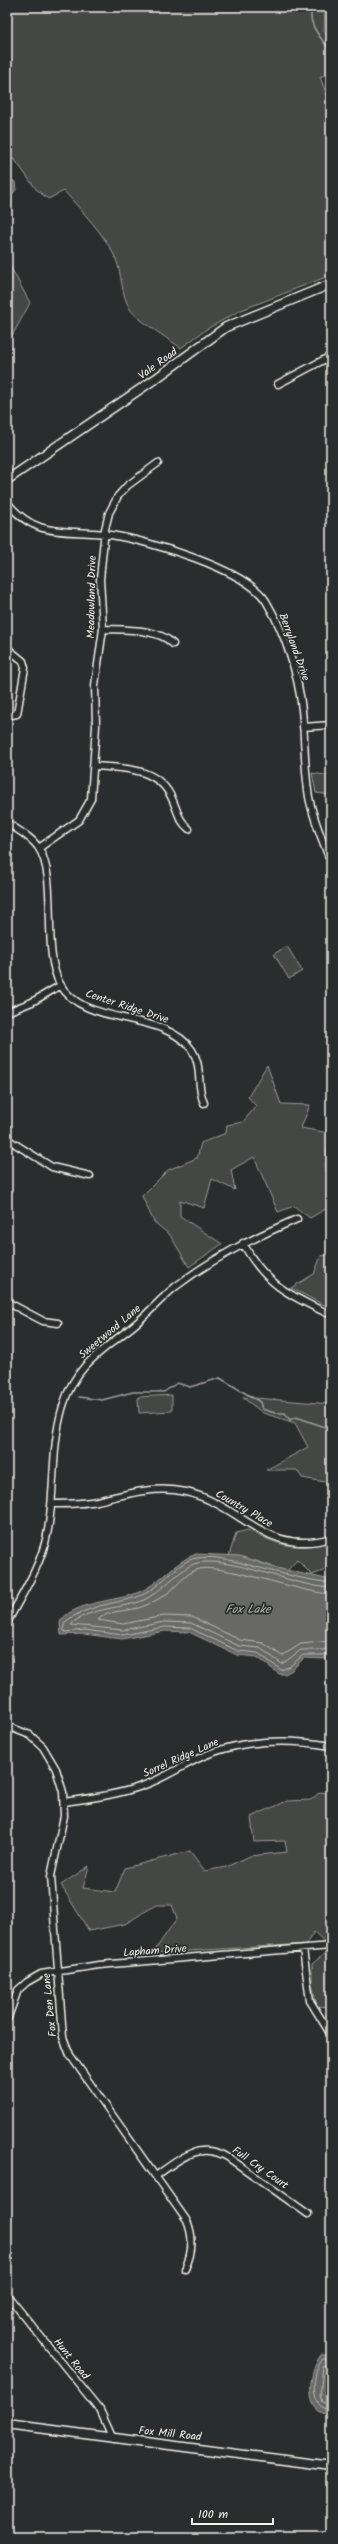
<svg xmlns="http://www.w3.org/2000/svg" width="338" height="2544" viewBox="0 0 338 2544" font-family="Kalam,sans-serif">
<rect width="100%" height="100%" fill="#2a2d2e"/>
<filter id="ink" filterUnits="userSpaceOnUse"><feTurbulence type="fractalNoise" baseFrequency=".025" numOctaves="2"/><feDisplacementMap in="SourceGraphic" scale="8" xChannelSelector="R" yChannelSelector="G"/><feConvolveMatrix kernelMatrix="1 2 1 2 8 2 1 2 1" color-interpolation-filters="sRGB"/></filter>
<g filter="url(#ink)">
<!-- green -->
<path fill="#444645" stroke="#9c9c96" d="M7,7H325L324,31L331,41V80L327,74L320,77L331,106V275L239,311L207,329L181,348C170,340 136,319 130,309C121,294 122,275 116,259C106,236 81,210 64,191L48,199L36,189L15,160L7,157Z
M7,260L30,303L7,345Z
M312,773L331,776V795L316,793Z
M287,946L302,971L289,979L274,954Z
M267,1065L281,1104L310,1105L301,1128L329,1133L325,1170L331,1174V1206L310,1218L294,1206L278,1212L254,1157L231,1170L235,1190L212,1179L204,1208L180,1200V1216L222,1244L189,1267L170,1235L154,1222L142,1196L168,1170L197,1158L201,1143L226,1133L227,1125L243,1122L256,1106L248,1097Z
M331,1254V1297L326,1306L291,1288L314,1274L321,1256Z
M172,1395V1411L139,1413L138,1397Z
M242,1397L331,1404V1483L302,1478L297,1470H266L308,1447L295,1423L263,1413Z
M248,1530C282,1547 294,1550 331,1542V1568L312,1575L297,1560L287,1571C268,1566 248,1556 229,1556L236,1533Z
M320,1792L331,1794V1936L326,1943L314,1932L306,1944L153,1953L177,1918L172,1905H156L125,1924L89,1931L61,1885L89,1866L83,1888L115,1892L125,1868L190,1851L205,1871L226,1867L250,1856L287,1852L285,1841L254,1842L251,1817L287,1801L311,1800Z
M325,1953H331L329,2007L317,2006L312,1984V1964Z"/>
<!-- water -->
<path fill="#676866" stroke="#9f9f9a" d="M7,176L15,182L16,190L7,200Z
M196,1554L240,1556L272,1567L331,1580V1654L328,1659L304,1658L292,1670L285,1674H279L257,1657L237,1655L189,1632L165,1631L122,1639L84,1634L61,1635L60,1622C72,1602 117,1601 137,1593C160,1584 173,1562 196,1554Z
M321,2355H331V2414C302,2416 309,2370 321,2355Z"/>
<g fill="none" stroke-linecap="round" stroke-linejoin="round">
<!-- shore -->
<path stroke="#bcbab4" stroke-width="1" d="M331,1583C307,1580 283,1574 260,1568C240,1563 218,1555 197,1558C176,1561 160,1590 137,1597C113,1604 85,1606 65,1622L63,1629L65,1632L85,1630L123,1635L165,1627L190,1628L238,1651L258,1653L281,1670L289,1667L303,1655H323L331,1652
M331,1588C293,1586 231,1556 197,1563C180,1567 161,1594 139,1602C121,1608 84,1609 71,1625L123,1630L164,1622L191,1623L239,1646L260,1648L282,1664L301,1650H323L331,1647
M331,1594C301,1593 217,1561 196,1570C185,1574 178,1585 168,1593C160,1598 152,1603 144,1606C131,1612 107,1609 98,1620L123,1624L164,1616L192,1617L240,1640L263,1643L282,1656L301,1644L331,1641
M331,2359H323C312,2371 308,2410 331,2410
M331,2364L323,2367L320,2396L322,2402L331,2405"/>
<!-- stream -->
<path stroke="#9f9f9a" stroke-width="1.5" d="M314,7C303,21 324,41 331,52
M79,1397L102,1400L133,1392H164L177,1383L190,1387L220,1378L260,1402L262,1409L275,1413H285L290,1420L296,1417L331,1429"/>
<defs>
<path id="minor" d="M278,384L331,356
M7,502C37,541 68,528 111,535C149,541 246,569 266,601C285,633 298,673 302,710C305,739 304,768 309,797C313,819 323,841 331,863
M103,629C123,630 159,628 173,644
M7,648L23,661L25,668L17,714L7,716
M303,727L331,725
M94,766C124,768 160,767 173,801C178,812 179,821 189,829
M7,823C18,830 31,837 38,847C59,877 41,950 60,984C84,1028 163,1009 192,1050C203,1067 196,1086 204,1103
M39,848L79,820L91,799L96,726L95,685L103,629L100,579L105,529L109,513L118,496L127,486L158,463
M7,1012L32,1002L61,985
M7,1139L52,1167L90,1176
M243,1243C265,1285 291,1296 331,1315
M7,1302L43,1321L58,1323
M52,1504C67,1504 82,1504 97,1501C127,1494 155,1485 186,1492C243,1505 265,1557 331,1538
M7,1623C22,1594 40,1568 47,1535C56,1492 50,1449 63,1406C75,1365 102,1351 133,1326C148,1314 160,1299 175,1287C213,1258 253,1238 297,1219
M7,1726L30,1735L43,1747L56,1769L63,1792L64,1816L51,1876L63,2037L70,2055L187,2221C194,2237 192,2254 185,2269
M64,1802C90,1798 117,1795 142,1786C166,1778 187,1762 211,1753C250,1739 291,1739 331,1746
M303,1949L310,2001L331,2035
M7,2020L18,1990L27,1982L41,1974L99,1965L331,1946
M156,2176C179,2159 200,2140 229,2158L308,2214
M7,2295L100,2410L113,2439"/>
<path id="major" d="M7,480L158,377L226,327L331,284
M7,2424L331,2466"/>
</defs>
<!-- minor casing -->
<use href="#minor" stroke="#f4f1e8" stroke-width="9"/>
<!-- major casing -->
<use href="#major" stroke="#f4f1e8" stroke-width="11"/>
<!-- minor -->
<use href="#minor" stroke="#2a2d2e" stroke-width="6"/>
<!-- major -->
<use href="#major" stroke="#2a2d2e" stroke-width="8"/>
</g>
</g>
<g text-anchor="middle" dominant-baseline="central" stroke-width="3.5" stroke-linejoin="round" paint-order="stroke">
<!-- street labels -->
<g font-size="11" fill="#f4f1e8" stroke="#2a2d2e">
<text transform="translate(158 364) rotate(-36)">Vale Road</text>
<text transform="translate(92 597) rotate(-89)">Meadowland Drive</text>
<text transform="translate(294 647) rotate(70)">Berryland Drive</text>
<text transform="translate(127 1007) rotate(18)">Center Ridge Drive</text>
<text transform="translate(110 1332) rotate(-40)">Sweetwood Lane</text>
<text transform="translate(244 1509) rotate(30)">Country Place</text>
<text transform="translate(181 1758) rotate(-24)">Sorrel Ridge Lane</text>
<text transform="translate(155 1951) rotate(-4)">Lapham Drive</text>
<text transform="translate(50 2005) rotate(-96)">Fox Den Lane</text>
<text transform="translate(260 2168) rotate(35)">Full Cry Court</text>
<text transform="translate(71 2359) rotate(51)">Hunt Road</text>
<text transform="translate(170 2434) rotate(6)">Fox Mill Road</text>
</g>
<!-- water labels -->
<g font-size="12" font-style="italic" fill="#b5b3ae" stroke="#2a2d2e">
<text x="248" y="1609">Fox Lake</text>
</g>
</g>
<!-- margin -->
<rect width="338" height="2544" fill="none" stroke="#2a2d2e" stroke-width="24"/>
<rect x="12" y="12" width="314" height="2520" fill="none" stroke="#f4f1e8" stroke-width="1.5" filter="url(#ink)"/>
<!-- scale -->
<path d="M192 2518v6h81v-6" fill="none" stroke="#f4f1e8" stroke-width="2"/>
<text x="198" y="2518" font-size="12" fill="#f4f1e8" stroke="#2a2d2e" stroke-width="3" paint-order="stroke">100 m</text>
</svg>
